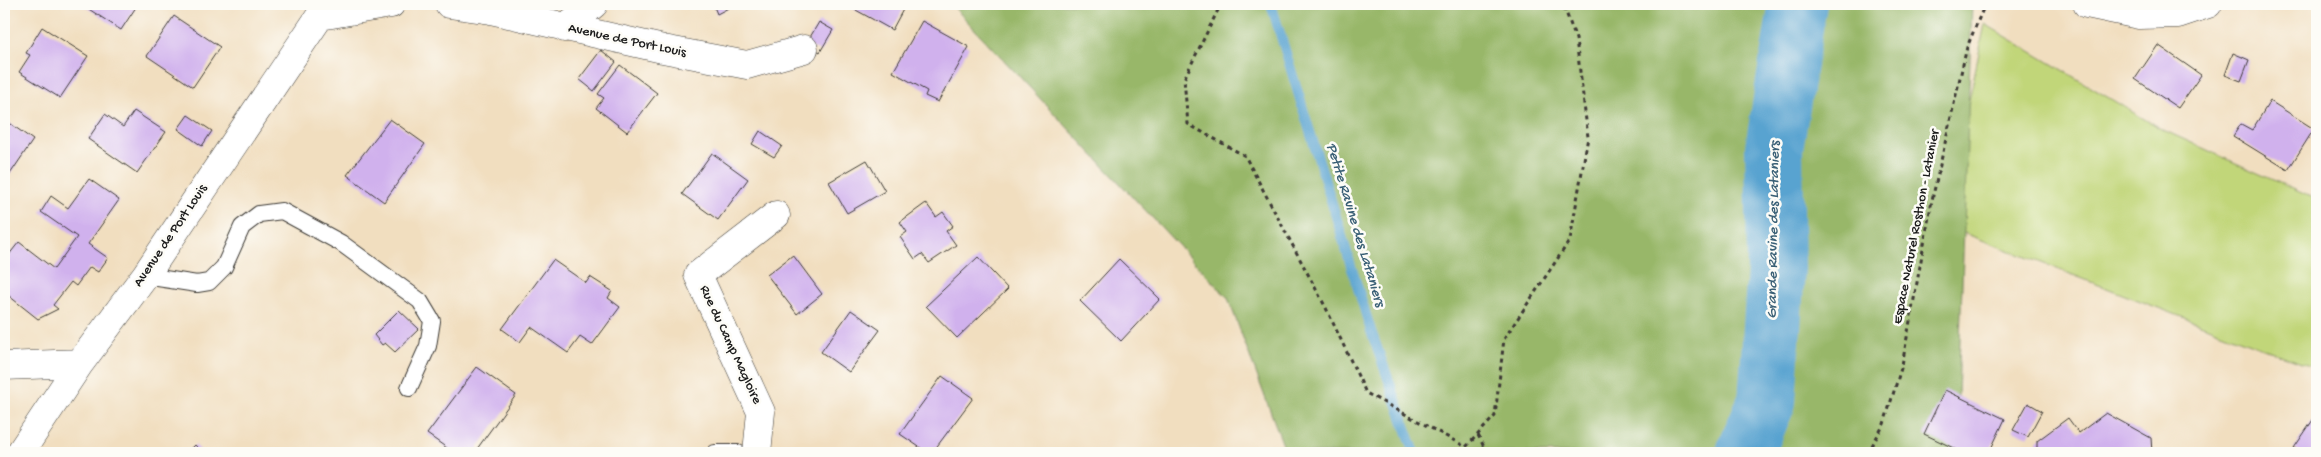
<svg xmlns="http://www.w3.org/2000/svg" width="2321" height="457" viewBox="0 0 2321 457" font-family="'Gochi Hand',sans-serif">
<rect width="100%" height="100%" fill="#fdfcf7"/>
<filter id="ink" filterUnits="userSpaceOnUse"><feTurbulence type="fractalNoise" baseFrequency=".02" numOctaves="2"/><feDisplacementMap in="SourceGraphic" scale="10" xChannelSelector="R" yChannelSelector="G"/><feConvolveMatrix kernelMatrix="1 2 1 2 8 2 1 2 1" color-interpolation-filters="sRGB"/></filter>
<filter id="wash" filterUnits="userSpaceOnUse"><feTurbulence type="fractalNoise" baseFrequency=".0096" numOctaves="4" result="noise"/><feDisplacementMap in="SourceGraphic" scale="20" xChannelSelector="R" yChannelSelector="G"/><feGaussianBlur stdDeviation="1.12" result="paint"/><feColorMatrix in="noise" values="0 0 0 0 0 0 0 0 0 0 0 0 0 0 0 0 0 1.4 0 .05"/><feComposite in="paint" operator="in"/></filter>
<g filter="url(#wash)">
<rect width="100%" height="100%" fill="#f1debf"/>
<!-- green -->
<path fill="#c1d679" stroke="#6e794a" d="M1985,24L2161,129L2317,200V369L1943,225Z"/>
<!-- forest -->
<path fill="#98b769" stroke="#5a6a42" d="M951,4H1972L1956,453H1286L1228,298Z"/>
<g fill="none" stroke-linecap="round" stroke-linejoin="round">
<!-- stream -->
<path stroke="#59a3d0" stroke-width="10" d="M1271,4L1371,331L1415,453"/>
<!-- river -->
<path stroke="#59a3d0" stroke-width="58" d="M1745,453L1767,401L1776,268L1774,148L1798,4"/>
</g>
<g id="blocks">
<!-- building -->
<path fill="#d0b1ed" d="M81,4H138L121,30Z
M713,4H736L717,14Z
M845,4H906L892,30Z
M174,16L220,47L193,87L147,56Z
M922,21L969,47L938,102L925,96L927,91L893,72Z
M819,22L833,30L820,52L806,44Z
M42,27L88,56L60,98L19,72L30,55L26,53Z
M2158,45L2201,75L2178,108L2135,79Z
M601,50L616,62L594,91L579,79Z
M2233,53L2249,60L2241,81L2225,75Z
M620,65L657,93L627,132L596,108L604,98L598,94Z
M2270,101L2314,129L2288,170L2233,136L2241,124L2252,130Z
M134,111L166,132L137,173L88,139L105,114L123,127Z
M188,115L212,131L202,146L178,129Z
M4,119L33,140L4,183Z
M390,119L425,144L384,202L347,175Z
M760,131L782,146L774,157L752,144Z
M712,153L748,179L718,220L682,194Z
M867,160L885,191L847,213L829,182Z
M89,179L119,200L88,244L108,258L98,272L90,267L76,286L71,282L53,305L58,309L38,319L4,292V261L19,242L54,269L77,237L41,212L51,196L68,208Z
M926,203L936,217L943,212L953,226L946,231L956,245L929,263L922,254L915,259L900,237L907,232L900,222Z
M793,255L822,294L797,314L767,275Z
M978,257L1008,289L957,338L926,306Z
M1119,259L1160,299L1121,341L1080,301Z
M553,260L586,283L590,277L612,291L608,298L620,307L592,345L580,337L568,353L531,327L520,342L502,329Z
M399,310L419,329L395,352L385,343L382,345L374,335Z
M851,310L880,330L849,372L821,352Z
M477,367L516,395L474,453H454L427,434Z
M942,376L973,398L932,453H928L900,434Z
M1945,390L2005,419L1989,453H1964L1924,434Z
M2028,403L2042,411L2028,437L2013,430Z
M2106,413L2151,438L2152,453H2037V441L2068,418L2079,433Z
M2317,414V453H2302L2294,448Z
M195,445L203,453H187Z"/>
</g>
</g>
<g filter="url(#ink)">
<use href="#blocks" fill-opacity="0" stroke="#3c3934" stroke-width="1"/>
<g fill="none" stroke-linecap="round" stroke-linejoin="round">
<defs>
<path id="service" d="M145,276L197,284L209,282L224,267L242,227L259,214L282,211L341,243L420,301L432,321L428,346L409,388
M715,453H738"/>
<path id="minor" d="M449,4L491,10L663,49L747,65L804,49
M2087,4L2139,15L2178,14L2208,4
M320,16L391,4
M565,28L594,4
M4,366L80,363
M20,453L80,363L145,276L328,4
M757,453L761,412L698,275L776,215"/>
</defs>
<!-- service casing -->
<use href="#service" stroke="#3c3934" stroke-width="18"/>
<!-- minor casing -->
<use href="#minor" stroke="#3c3934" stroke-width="29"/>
<!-- path -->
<path stroke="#3c3934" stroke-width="3" stroke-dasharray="4 4" stroke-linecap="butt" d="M1224,4L1218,10L1184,79L1188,124L1245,156L1326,308L1366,393L1466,447L1495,416L1504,339L1570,240L1588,137L1576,39L1563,4
M1478,435L1487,453
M1868,453L1884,424L1902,365L1932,200L1967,47L1985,4"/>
<!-- service -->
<use href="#service" stroke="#fff" stroke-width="16"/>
<!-- minor -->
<use href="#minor" stroke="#fff" stroke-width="28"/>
</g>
</g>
<g text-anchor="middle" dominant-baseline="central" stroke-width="5" stroke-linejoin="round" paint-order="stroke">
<!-- street labels -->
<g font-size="14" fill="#1c1c1c" stroke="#fdfcf7">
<text transform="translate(627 41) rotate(12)">Avenue de Port Louis</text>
<text transform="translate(1917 227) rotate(-79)">Espace Naturel Rosthon - Latanier</text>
<text transform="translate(171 236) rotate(-56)">Avenue de Port Louis</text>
<text transform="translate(730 345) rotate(65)">Rue du Camp Magloire</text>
</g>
<!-- water labels -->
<g font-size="15" font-style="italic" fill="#3a6076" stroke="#fdfcf7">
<text transform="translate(1355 225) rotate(73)">Petite Ravine des Lataniers</text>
<text transform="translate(1774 230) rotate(-89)">Grande Ravine des Lataniers</text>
</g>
</g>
<!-- margin -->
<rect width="2321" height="457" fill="none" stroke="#fdfcf7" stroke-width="20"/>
</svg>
